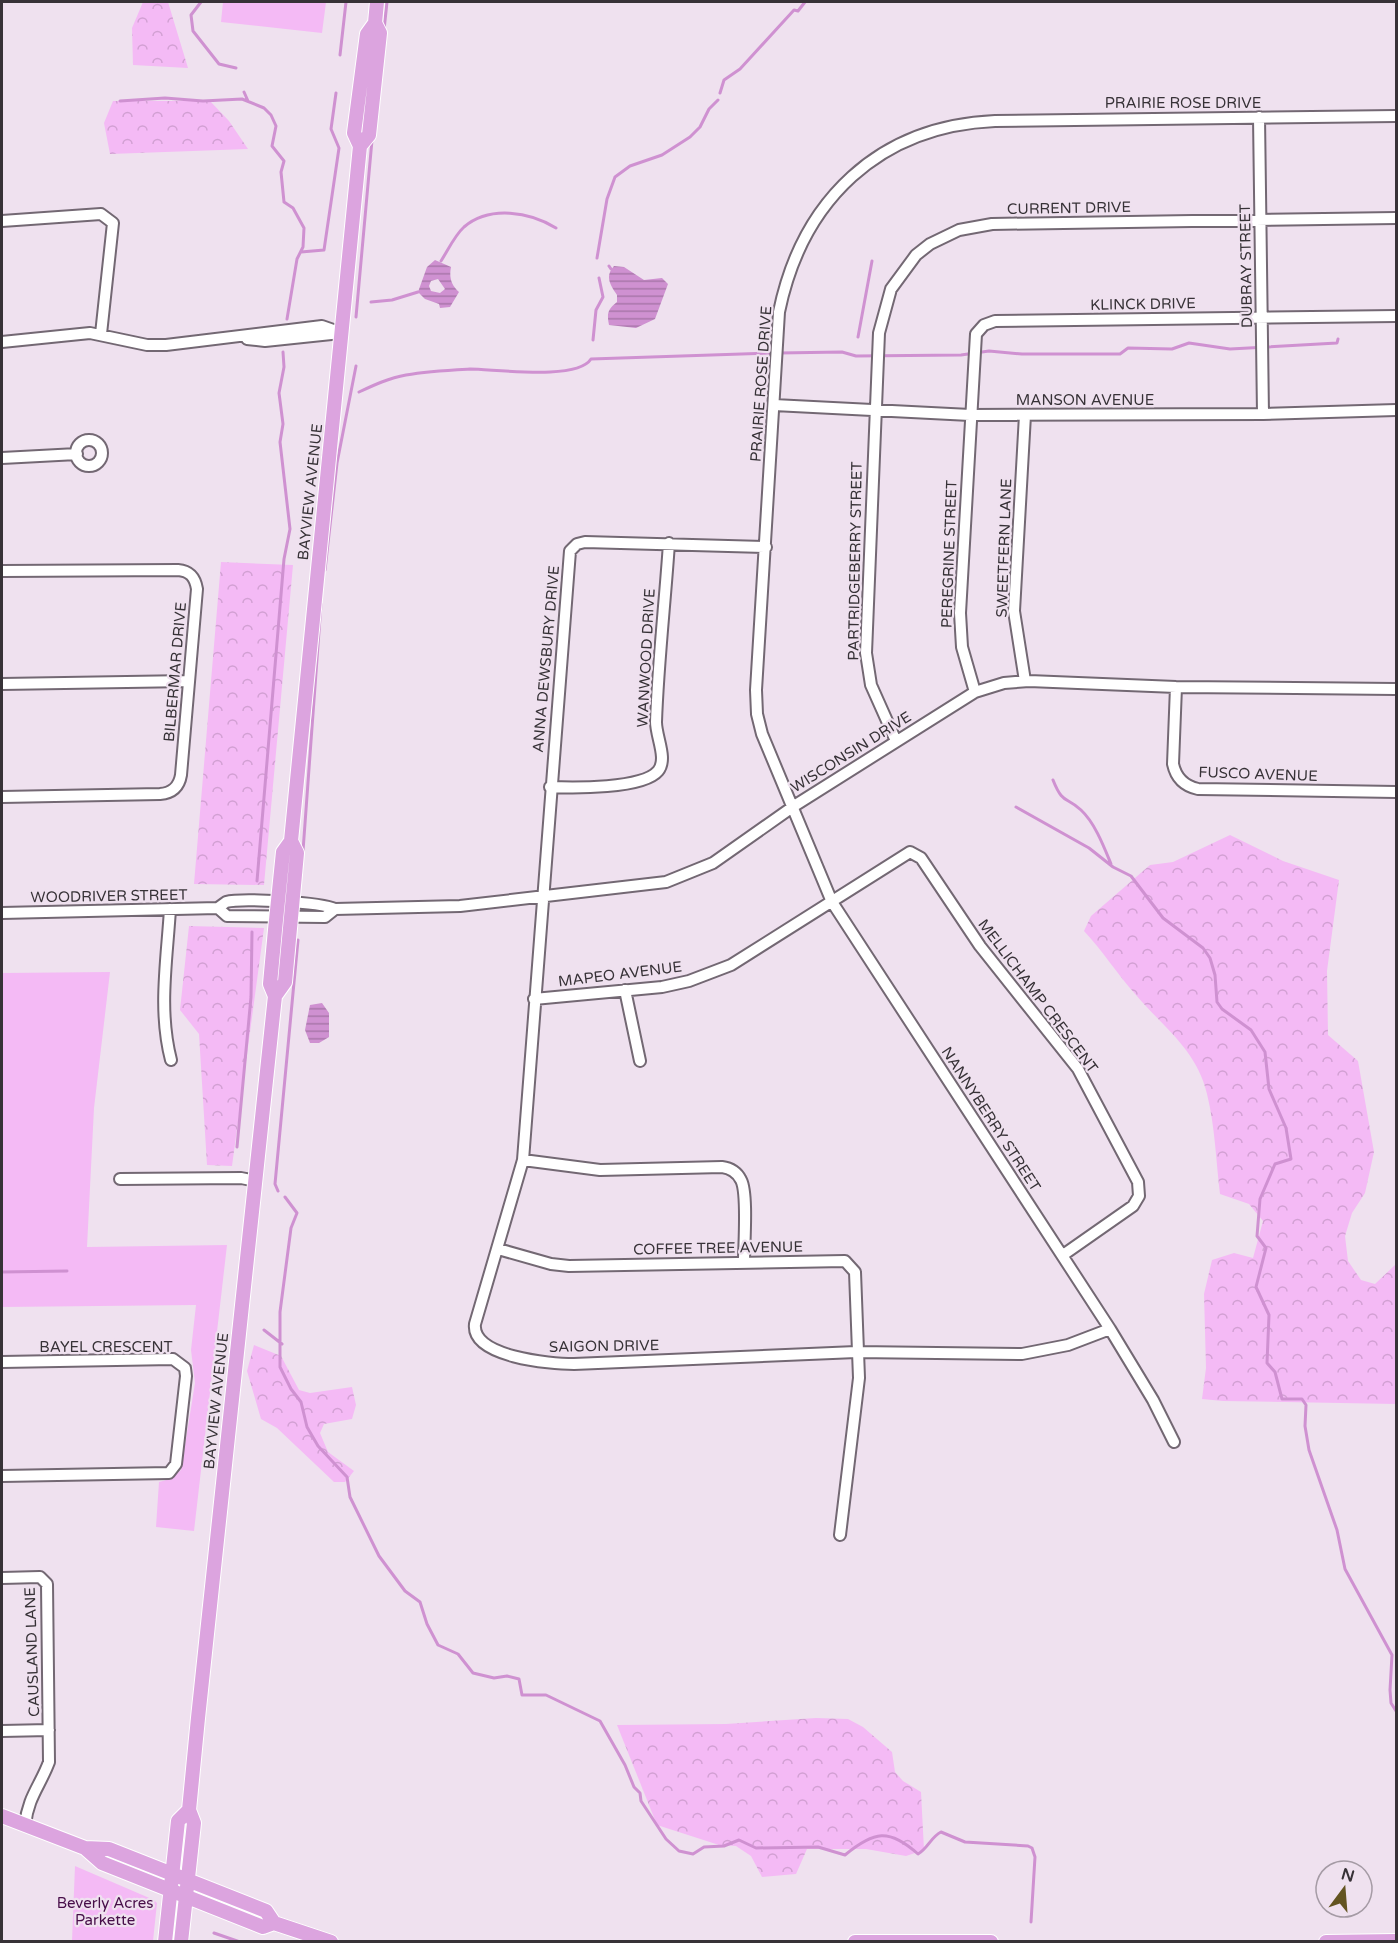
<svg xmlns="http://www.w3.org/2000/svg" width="1398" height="1943" viewBox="0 0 1398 1943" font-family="'Varela Round',sans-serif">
<defs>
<pattern id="forest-crowns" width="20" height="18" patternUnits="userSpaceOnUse" patternTransform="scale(1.5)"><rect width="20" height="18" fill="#f4baf5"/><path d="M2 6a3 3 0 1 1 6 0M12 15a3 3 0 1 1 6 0" fill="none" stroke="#d2a0d3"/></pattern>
<pattern id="water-rules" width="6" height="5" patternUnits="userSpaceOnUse" patternTransform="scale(1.5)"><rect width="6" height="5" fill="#cf91d1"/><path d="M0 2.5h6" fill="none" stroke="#a977aa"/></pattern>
</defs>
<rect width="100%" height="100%" fill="#efe1ef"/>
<!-- forest -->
<path fill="url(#forest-crowns)" d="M143,2H168L188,68L133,65L132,28Z
M113,101H210L229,121L248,149L110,154L104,123Z
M221,562L293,565L264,885L194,884Z
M1230,835L1283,861L1339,880L1327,971L1328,1035L1358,1061L1374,1152L1365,1193L1352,1213L1345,1236L1348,1261L1361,1280L1375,1284L1396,1264V1404L1223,1401L1202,1399L1206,1368L1204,1294L1212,1260L1234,1253L1253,1258L1263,1221L1249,1204L1220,1194C1216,1161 1215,1126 1207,1094C1197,1050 1163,1027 1136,995C1117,974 1103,951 1084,931L1091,916L1150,865L1173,862Z
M189,926L264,928L232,1166L207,1165L199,1034L180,1010Z
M254,1345L281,1356L299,1390L310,1393L352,1387L356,1405L352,1419L324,1424L320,1433L328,1452L354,1471L345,1482H334L277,1428L261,1419L247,1371Z
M816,1718L848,1719L863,1727L892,1752L895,1772L903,1781L921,1792L924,1850L906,1856L866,1849H807L796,1874L762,1877L751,1856L736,1846L719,1845L657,1825L617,1725L726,1724Z"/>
<!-- green -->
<path fill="#f4baf5" d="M223,2H326L322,33L221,22Z
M110,972L94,1108L87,1247L227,1245L194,1531L156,1527L159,1482L170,1479L181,1470L195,1383L191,1350L196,1305L2,1307V973Z
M75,1866L154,1900L157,1903L153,1941H72Z"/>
<!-- water -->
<path fill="url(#water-rules)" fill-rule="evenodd" d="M435,260L451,267C449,277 451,285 459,292L450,307L440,308L439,304L425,299L418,292L427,267ZM438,279L445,289L440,293L431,291L429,286L431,281Z
M614,266L624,267L644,280L662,278L668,284L655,319L636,328L609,325C607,314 607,310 617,302V295C611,286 604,277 614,266Z
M322,1003L329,1013V1037L319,1043H310L305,1030L310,1005Z"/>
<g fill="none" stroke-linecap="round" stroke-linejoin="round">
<!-- stream -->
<path stroke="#cf91d1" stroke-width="3" d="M201,2L191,15L193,31L219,64L236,68
M384,30L387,2
M340,55L346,2
M244,92L248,101
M720,93L724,80L740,69L794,10L798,11L805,2
M120,101L165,98L203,101L242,99L264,108L271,115L276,126L272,146L284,161L281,172L284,202L293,208L304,228L303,247L297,259L287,319
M301,252L324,250L339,148L331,129L336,93
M597,258L607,199L615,177L630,166L662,155L690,137L700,127L709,109L718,100
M441,261C448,250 455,235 464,227C490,205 530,212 556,228
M609,266L611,269
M371,302L392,300L418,292
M356,317L372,140
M858,337L872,261
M593,340L596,310L603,297L599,278
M779,353L842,352L856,356L961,355L989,351L1022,354H1120L1128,348L1172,349L1189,343L1230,349L1337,343L1338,339
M359,392C374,385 389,378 406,375C427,371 450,370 470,369C494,369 577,381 591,359L772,353
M325,570L337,463L356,366
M1053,780C1063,805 1066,796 1081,810C1095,823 1104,847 1111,864
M1016,807L1089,848L1113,867L1131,876L1163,918L1203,948L1210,958L1215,975L1217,1002L1222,1009L1251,1030L1265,1052L1269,1089L1286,1128L1291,1159L1275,1164L1260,1199L1257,1236L1266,1248L1256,1287L1269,1315L1267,1363L1275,1372L1282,1399H1302L1306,1405L1305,1426L1309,1450L1337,1530L1345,1569L1392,1655L1390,1690L1391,1703L1396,1711
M303,851L321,604
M257,881L284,559L290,529L280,442L283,424L279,393L284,367L283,352
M237,1147L251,997L252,932
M278,1191L275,1184L298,940
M285,1197L297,1213L291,1228L280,1312V1367L291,1389L301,1402L307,1427L318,1446L347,1477L350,1497L379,1556L405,1591L420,1602L427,1624L438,1645L458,1654L473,1673L494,1678L507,1676L519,1679L522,1695H546L600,1721L625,1765L634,1787L640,1793L641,1801L666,1839L679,1851L693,1854L704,1847L724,1846L739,1840L756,1848L818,1847L845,1855C874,1831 889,1828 918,1854C928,1848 931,1837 941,1832L965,1842L1028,1846L1032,1848L1035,1857L1031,1922
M2,1272L67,1271
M264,1330L282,1344
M214,1933L240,1942"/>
<defs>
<path id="minor" d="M1259,117L1263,414
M2,221L101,214L113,223L101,334
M247,339L265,341L341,333
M2,342L90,333L147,345H166L322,326L342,333
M774,405L970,415L1263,414L1396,410
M1025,415L1014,611L1025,681
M76 453a13 13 0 1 1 26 0a13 13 0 1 1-26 0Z
M2,458L77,454
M766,547L585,542L577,544L570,551L523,1160L475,1324C471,1357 550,1364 574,1364L856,1352L1022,1354L1068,1345L1110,1329
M2,571L178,570C190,571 195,577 197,589L181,775C179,787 172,793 160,794L2,797
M2,684L189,681
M1176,687L1173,764C1176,778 1184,786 1198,789L1396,792
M975,692L962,647L960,613L976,334L984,325L995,321L1396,316
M896,741L871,685L866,653L879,333L891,289L916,255L930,244L959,230L992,224L1396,218
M550,787C573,788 643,789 658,771C668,759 656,737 656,722C658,663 665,603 669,543
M218,908L227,916L325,917L335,909
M170,909C167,960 158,1010 171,1060
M2,913L218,908C219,907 225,903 226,902C241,898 321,902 335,909L460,906L666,882L713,863L794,806L975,692L1004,683L1029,681L1176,687L1396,689
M625,990L640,1061
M534,999L662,987L689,981L731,965L910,852L921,858L980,946L1078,1069L1138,1182L1139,1196L1133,1206L1063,1255
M523,1160L600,1170L722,1167C730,1168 737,1172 741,1180C748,1193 744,1244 744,1261
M120,1179L241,1178L256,1181
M498,1249L551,1264L569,1266L845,1261L855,1272L859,1378L840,1535
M2,1362L173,1359L185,1368L186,1376L176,1464L169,1473L2,1476
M1174,1442L1153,1400L1110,1329L832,902L762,734L757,714L756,690L779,312C802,200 879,126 995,121L1396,116
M2,1578L40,1577L47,1584L49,1762C40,1786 28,1797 25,1825
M2,1731L49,1730"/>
<path id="major" d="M360,146L369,135L380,33L375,23L377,2
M275,996L285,982L297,853L291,841
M2,1816L85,1848L109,1849L266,1911L274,1923L331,1942
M85,1848L102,1863L263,1927L274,1923
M165,1942L178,1821L189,1810
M181,1942L194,1823L189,1810L198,1718L275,996L270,984L275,930L283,852L291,841L360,146L354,133L367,34L375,23
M855,1942H991
M1326,1942L1396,1941"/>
</defs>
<!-- minor casing -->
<use href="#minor" stroke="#736873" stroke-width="14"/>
<!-- major casing -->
<use href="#major" stroke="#fff" stroke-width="16"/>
<!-- minor -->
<use href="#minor" stroke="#fff" stroke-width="10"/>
<!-- major -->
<use href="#major" stroke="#dca4df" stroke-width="14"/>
</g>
<g text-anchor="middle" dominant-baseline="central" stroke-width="4.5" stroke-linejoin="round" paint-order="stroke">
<!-- street labels -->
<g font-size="15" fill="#373237" stroke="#efe1ef">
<text x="1183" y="103">PRAIRIE ROSE DRIVE</text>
<text transform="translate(1069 208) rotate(-1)">CURRENT DRIVE</text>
<text transform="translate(1246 266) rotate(-91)">DUBRAY STREET</text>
<text transform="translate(1143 304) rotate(-1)">KLINCK DRIVE</text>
<text transform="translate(761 384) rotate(-86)">PRAIRIE ROSE DRIVE</text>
<text x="1085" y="400">MANSON AVENUE</text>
<text transform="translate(310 492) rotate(-84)">BAYVIEW AVENUE</text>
<text transform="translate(1004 548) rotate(-88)">SWEETFERN LANE</text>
<text transform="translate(949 554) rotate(-88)">PEREGRINE STREET</text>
<text transform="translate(855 561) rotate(-89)">PARTRIDGEBERRY STREET</text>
<text transform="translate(646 658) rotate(-87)">WANWOOD DRIVE</text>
<text transform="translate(546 659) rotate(-85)">ANNA DEWSBURY DRIVE</text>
<text transform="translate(175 672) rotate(-85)">BILBERMAR DRIVE</text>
<text transform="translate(851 752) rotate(-32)">WISCONSIN DRIVE</text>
<text transform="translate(1258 774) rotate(2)">FUSCO AVENUE</text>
<text transform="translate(109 896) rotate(-1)">WOODRIVER STREET</text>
<text transform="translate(620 974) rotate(-7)">MAPEO AVENUE</text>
<text transform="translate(1038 996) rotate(53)">MELLICHAMP CRESCENT</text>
<text transform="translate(991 1119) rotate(57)">NANNYBERRY STREET</text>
<text transform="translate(718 1248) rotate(-1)">COFFEE TREE AVENUE</text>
<text transform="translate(604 1346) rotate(-1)">SAIGON DRIVE</text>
<text x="106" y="1347">BAYEL CRESCENT</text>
<text transform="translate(216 1401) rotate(-84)">BAYVIEW AVENUE</text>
<text transform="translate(32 1652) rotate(-92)">CAUSLAND LANE</text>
</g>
<!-- park labels -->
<g font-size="15" fill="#470e49" stroke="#efe1ef">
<text x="105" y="1903">Beverly Acres<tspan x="105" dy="17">Parkette</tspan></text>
</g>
</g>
<!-- border -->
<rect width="1398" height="1943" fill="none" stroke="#373237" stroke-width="6"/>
<!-- north arrow -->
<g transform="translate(1344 1889) rotate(16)"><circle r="28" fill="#efe1ef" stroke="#a59ba5" stroke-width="1.5"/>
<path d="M0-4.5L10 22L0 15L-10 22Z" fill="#635421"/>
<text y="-9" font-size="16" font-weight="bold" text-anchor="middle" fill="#373237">N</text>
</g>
</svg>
